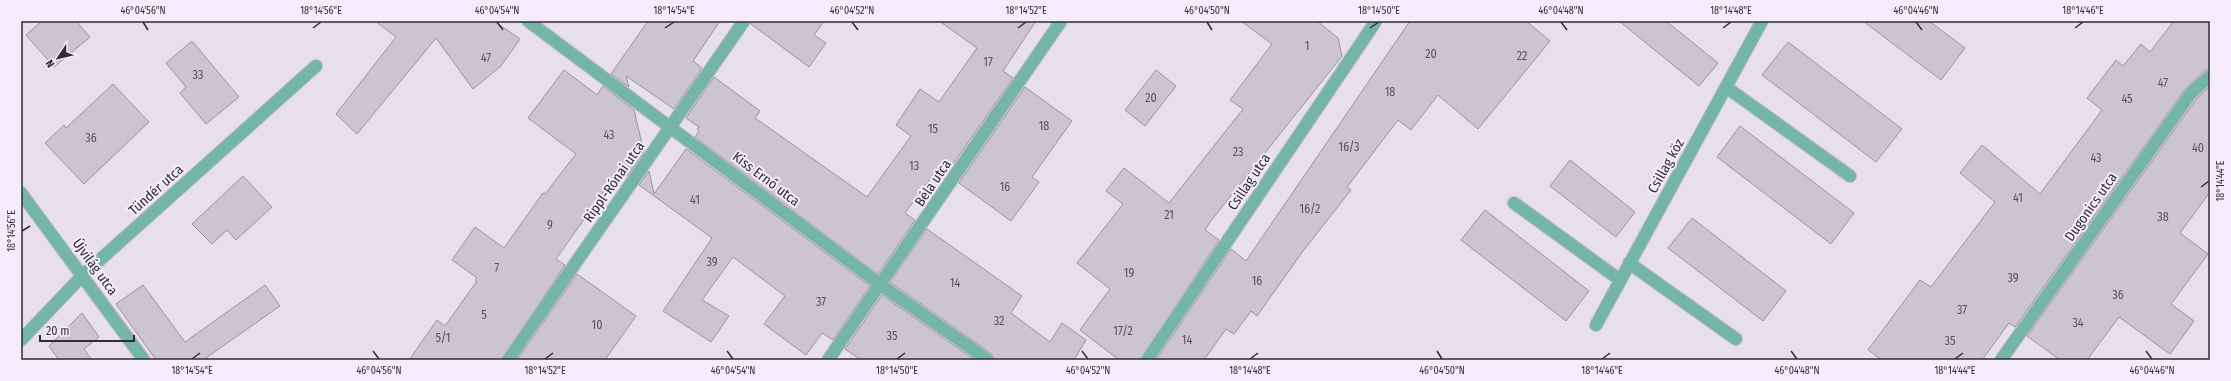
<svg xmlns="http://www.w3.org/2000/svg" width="2231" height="381" viewBox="0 0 2231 381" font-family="'Fira Sans Condensed',sans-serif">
<rect width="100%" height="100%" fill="#e7deee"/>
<!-- building -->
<path fill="#ccc3d3" stroke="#9b93a2" d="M42,21H76L90,37L54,67L26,35Z
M375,21H494L520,39L501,66L473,89L436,38L357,134L336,114L396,37Z
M648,21H720L693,61L702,68L674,109L626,76L629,87L611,74Z
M751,21H824L814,35L826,43L809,67L751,24Z
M939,21H1036L1003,71L1013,78L946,174L938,168L905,213L915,220L878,274L695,137L699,131L697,129L699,127L686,118L714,77L760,111L755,118L867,197L911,136L896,125L920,89L939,102L977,48Z
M1241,21H1317L1338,38L1342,56L1210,222L1205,230L1219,240L1140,360H1119L1080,330L1110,289L1077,263L1123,204L1106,191L1124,168L1169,203L1243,109L1230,100L1272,44Z
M1410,21H1526L1550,41L1478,129L1438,95L1411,130L1398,120L1347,187L1351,190L1303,251L1257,316L1251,311L1234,334L1226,329L1204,360H1156L1231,249L1246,261Z
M1619,21H1666L1718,63L1699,86Z
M1863,21H1929L1965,48L1941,80Z
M2174,21H2210V69L2205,70L2185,89L2015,327L2009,323L1982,360H1882L1868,350L1920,280L1931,287L1995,202L1960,173L1982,145L2040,194L2102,110L2087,98L2116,60L2123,66L2141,44L2150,52Z
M192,41L239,97L206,124L180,93L186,87L166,63Z
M1788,42L1902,129L1876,162L1762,75Z
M564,70L597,95L603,86L634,110L644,152L627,176L619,170L556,259L565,265L501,360H409L437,320L445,326L477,281L475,280L477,278L452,260L475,227L504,248L543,193L545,194L576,154L528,118Z
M1156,70L1176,86L1145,126L1125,110Z
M113,84L149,122L84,184L45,143L64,125L66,128Z
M2210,86V192L2180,233L2208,254L2171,304L2194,321L2170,354L2119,317L2087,360H2060L2027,336L2197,98Z
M1025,87L1072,121L1032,177L1039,182L1011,221L959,183Z
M1740,126L1854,213L1831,244L1717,157Z
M686,149L870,286L833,340L822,333L806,355L764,324L785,296L733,257L702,300L729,316L711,342L663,311L712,238L639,185L649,171L654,194Z
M1570,160L1635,212L1616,237L1550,186Z
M243,176L272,207L236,240L227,230L212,244L192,224Z
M1485,210L1589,291L1566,321L1461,240Z
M1692,218L1786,291L1763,321L1668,248Z
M927,229L1022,296L1011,313L1050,342L1062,323L1086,340L1074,360H995L992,354L890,282Z
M577,274L636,316L605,360H517Z
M143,285L185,342L265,285L280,306L203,360H156L116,304Z
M882,295L975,360H861L845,349Z
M82,313L99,337L84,349L92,360H59L49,346Z"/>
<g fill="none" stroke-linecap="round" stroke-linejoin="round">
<defs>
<path id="minor" d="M528,21L881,285L988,360
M1726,87L1850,176
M21,193L144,360
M1514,203L1620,280
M1629,263L1736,339
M1596,325L1762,21
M21,340L83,275L316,66
M508,360L744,21
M828,360L1061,21
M1147,360L1376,21
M2001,360L2191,93L2210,76"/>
</defs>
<!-- minor casing -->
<use href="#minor" stroke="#c3bbc9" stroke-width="14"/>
<!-- minor -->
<use href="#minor" stroke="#73b6a5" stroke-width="12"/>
</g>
<!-- ticks -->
<path fill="none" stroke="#312d34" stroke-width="1.5" d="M143,22L148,30M497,22L503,30M852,22L858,30M1207,22L1212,30M1561,22L1567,30M1916,22L1922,30M313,28L321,22M665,28L674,22M1018,28L1026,22M1370,28L1379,22M1723,28L1731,22M2075,28L2083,22M2201,187L2209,181M22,231L30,226M373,351L379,359M727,351L733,359M1082,351L1088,359M1437,351L1442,359M1791,351L1797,359M2146,351L2152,359M192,359L200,353M545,359L553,353M897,359L905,353M1250,359L1258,353M1602,359L1610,353M1955,359L1963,353"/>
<g text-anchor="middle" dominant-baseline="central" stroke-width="4" stroke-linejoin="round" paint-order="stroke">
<!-- number labels -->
<g font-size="12" fill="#58525c">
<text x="1307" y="46">1</text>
<text x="1431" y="54">20</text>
<text x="1522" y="56">22</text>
<text x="486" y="58">47</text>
<text x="988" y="62">17</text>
<text x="198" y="75">33</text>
<text x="2163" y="83">47</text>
<text x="1390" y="92">18</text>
<text x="1151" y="98">20</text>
<text x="2127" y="99">45</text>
<text x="1044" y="126">18</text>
<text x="933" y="129">15</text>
<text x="609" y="135">43</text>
<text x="91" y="138">36</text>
<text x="1349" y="147">16/3</text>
<text x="2198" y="148">40</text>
<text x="1238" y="152">23</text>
<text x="2096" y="158">43</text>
<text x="914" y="166">13</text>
<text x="1005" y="187">16</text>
<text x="2018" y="198">41</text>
<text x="695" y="200">41</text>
<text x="1310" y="209">16/2</text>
<text x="1169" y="215">21</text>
<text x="2163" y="217">38</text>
<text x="550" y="225">9</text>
<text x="712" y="262">39</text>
<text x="497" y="268">7</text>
<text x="1129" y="273">19</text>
<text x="2013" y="278">39</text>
<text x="1257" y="281">16</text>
<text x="955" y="283">14</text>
<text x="2118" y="295">36</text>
<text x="821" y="302">37</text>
<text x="1962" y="310">37</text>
<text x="484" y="315">5</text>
<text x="999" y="321">32</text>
<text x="2078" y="323">34</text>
<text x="597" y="325">10</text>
<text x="1123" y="331">17/2</text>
<text x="892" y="336">35</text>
<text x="443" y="338">5/1</text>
<text x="1187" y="340">14</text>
<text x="1950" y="341">35</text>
</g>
<!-- street labels -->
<g font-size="14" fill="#312d34" stroke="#f4ebfc">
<text transform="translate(1666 166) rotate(-61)">Csillag köz</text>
<text transform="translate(766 179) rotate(37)">Kiss Ernő utca</text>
<text transform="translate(614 182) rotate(-55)">Rippl-Rónai utca</text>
<text transform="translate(1249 182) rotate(-56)">Csillag utca</text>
<text transform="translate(933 183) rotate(-56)">Béla utca</text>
<text transform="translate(156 190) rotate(-42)">Tündér utca</text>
<text transform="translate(2091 207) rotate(-55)">Dugonics utca</text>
<text transform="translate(95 267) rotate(54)">Újvilág utca</text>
</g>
</g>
<!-- border -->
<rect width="2231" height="381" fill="none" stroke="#f4ebfc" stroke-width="44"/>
<!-- north arrow -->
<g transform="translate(58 58) rotate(235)" stroke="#f4ebfc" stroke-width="3" paint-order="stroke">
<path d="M0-3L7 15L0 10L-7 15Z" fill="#312d34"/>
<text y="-6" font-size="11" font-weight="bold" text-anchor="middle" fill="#312d34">N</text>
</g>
<!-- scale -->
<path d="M40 335v6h94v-6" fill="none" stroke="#312d34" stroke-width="2"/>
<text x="46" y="335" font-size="12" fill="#312d34" stroke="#f4ebfc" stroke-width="3" paint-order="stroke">20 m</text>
<rect x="22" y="22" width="2187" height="337" fill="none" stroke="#312d34" stroke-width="1.5"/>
<g font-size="10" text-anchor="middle" fill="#312d34">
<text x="143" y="14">46°04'56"N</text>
<text x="321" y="14">18°14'56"E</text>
<text x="497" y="14">46°04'54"N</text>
<text x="674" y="14">18°14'54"E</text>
<text x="852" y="14">46°04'52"N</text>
<text x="1026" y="14">18°14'52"E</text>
<text x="1207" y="14">46°04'50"N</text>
<text x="1379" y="14">18°14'50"E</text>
<text x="1561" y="14">46°04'48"N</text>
<text x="1731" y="14">18°14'48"E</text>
<text x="1916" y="14">46°04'46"N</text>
<text x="2083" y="14">18°14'46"E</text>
<text transform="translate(2220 181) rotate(-90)" y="4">18°14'44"E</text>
<text transform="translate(11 231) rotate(-90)" y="4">18°14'56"E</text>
<text x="192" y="374">18°14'54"E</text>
<text x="379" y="374">46°04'56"N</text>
<text x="545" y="374">18°14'52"E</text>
<text x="733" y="374">46°04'54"N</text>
<text x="897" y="374">18°14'50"E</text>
<text x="1088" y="374">46°04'52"N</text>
<text x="1250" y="374">18°14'48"E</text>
<text x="1442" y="374">46°04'50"N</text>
<text x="1602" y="374">18°14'46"E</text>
<text x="1797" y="374">46°04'48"N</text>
<text x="1955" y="374">18°14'44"E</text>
<text x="2152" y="374">46°04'46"N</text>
</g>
</svg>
